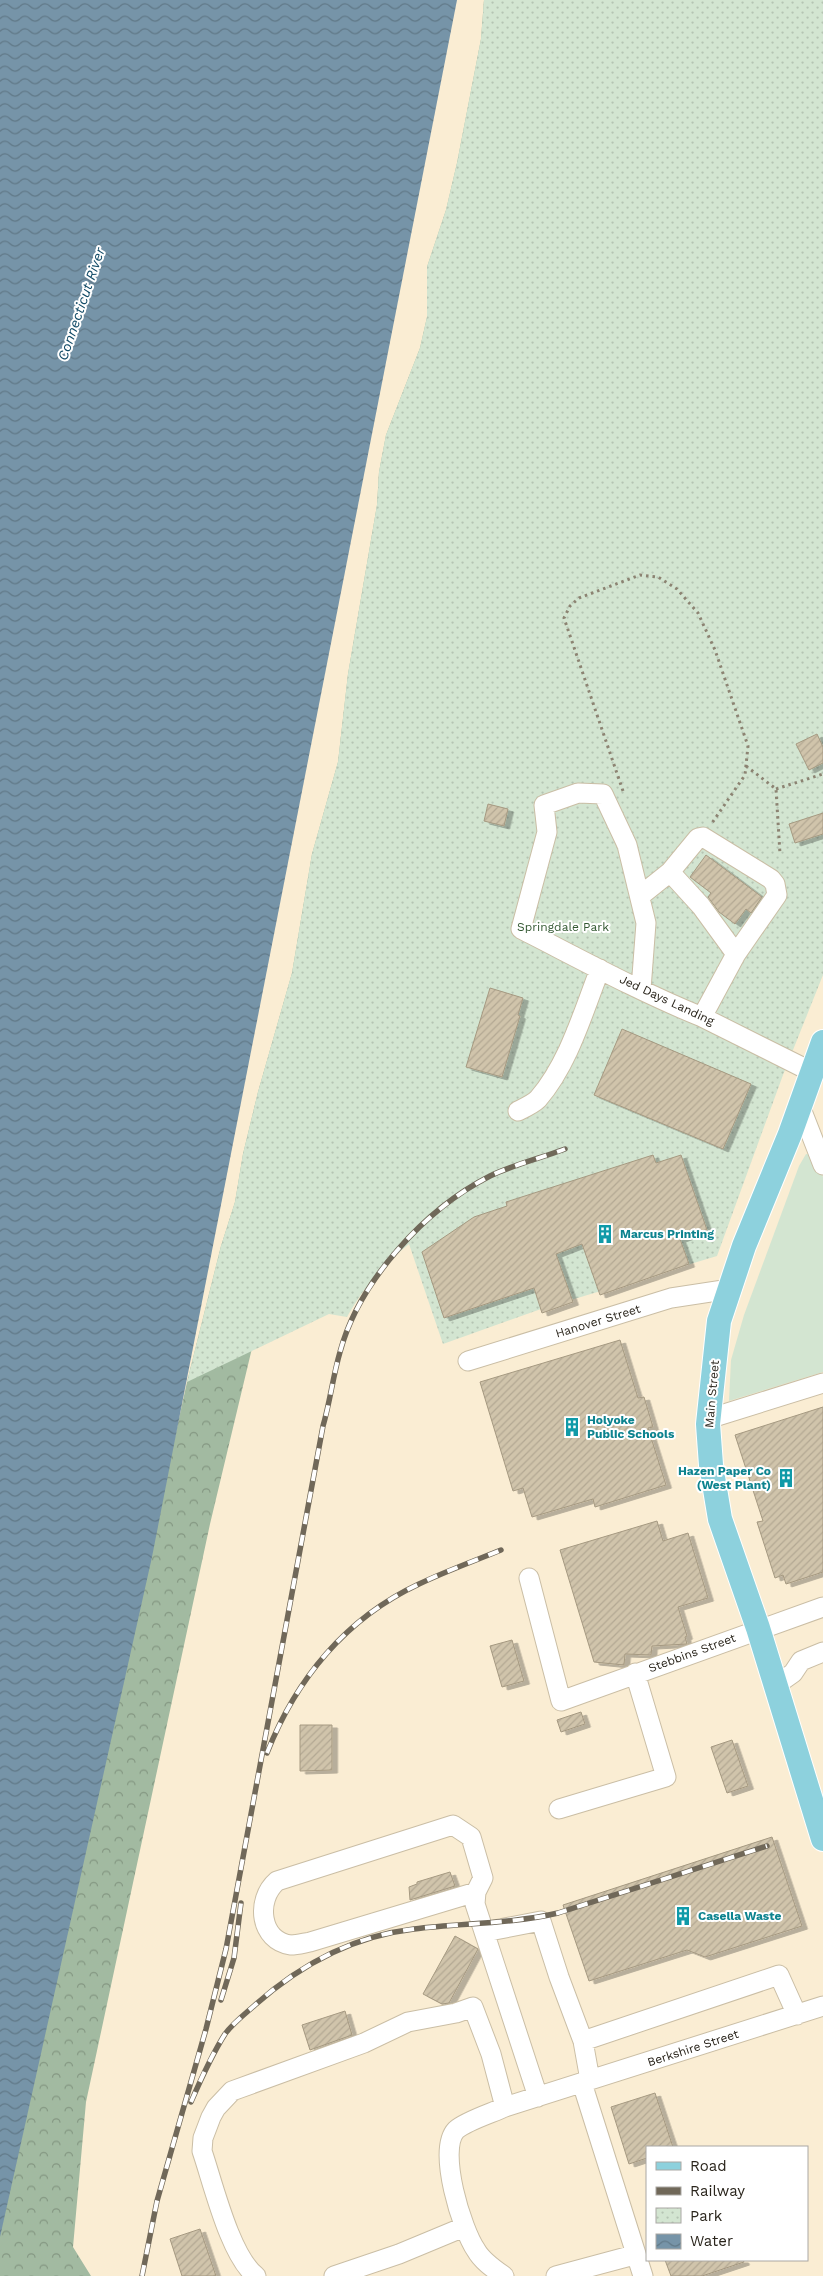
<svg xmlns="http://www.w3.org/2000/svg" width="823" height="2276" viewBox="0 0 823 2276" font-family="'Work Sans',sans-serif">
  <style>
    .grass { fill: #d3e5d1 }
    .forest { fill: url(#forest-crowns) }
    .park { fill: url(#park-dots) }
    .water { fill: url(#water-waves) }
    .building { fill: url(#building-hatch); stroke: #a59981; filter: url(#shadow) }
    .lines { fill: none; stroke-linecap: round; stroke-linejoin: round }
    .minor-casing { stroke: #cabea5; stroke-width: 21 }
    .major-casing { stroke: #fff; stroke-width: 26 }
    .path { stroke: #8c8372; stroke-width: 3; stroke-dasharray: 2.5 4; stroke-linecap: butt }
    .minor { stroke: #fff; stroke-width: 19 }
    .major { stroke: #8dd1dd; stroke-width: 24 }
    .rail-casing { stroke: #706859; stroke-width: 5.5 }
    .rail { stroke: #fff; stroke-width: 4; stroke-dasharray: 11; stroke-linecap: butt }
    .labels { text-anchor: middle; stroke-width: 4; stroke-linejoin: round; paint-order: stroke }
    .park-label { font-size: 12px; fill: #335832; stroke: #fff }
    .street-label { font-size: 12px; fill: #2a251c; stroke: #fff }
    .culture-label { font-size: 12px; font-weight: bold; fill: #0d838f; stroke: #fff; text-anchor: start }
    .water-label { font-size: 14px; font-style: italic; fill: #114b67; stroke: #fff }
  </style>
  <defs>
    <pattern id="forest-crowns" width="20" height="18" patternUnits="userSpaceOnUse" patternTransform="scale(1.25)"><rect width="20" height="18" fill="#a2baa1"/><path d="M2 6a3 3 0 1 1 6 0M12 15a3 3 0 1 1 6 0" fill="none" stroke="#849782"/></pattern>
    <pattern id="park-dots" width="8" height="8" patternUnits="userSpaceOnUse" patternTransform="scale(1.25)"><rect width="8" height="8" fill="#d3e5d1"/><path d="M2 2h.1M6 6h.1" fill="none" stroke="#b5c4b3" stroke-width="1.8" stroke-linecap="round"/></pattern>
    <pattern id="water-waves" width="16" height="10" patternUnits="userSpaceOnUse" patternTransform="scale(1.25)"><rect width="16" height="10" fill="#7694a8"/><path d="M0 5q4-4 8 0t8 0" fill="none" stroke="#617988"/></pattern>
    <pattern id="building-hatch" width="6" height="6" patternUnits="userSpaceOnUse" patternTransform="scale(1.25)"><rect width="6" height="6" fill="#d0c4ab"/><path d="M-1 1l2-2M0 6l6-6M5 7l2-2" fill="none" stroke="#b3a893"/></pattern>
    <filter id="shadow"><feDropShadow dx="5.5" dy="3" stdDeviation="0" flood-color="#0004"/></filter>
  </defs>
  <rect width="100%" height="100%" fill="#faedd3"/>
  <path class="grass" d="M806 1154 816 1156 823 1177V1372L729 1401 731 1360 744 1315 799 1166Z"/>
  <path class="forest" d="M484 0H555L313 1093 210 1524 86 2102 73 2247 91 2276H0V2233L187 1382 221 1246 235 1202 243 1154 258 1092 292 973 312 854 338 762 348 674 377 505 379 472 386 435 420 348 427 317V267L446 210 457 163 481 39Z"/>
  <path class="park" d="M484 0H823V975L783 1075 717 1256 541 1309 443 1344 409 1244C382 1266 364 1287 347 1317L329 1314 187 1382 221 1246 235 1202 243 1154 258 1092 292 973 312 854 338 762 348 674 377 505 379 472 386 435 420 348 427 317V267L446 210 457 163 481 39Z"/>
  <path class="water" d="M0 0H457L152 1557 0 2237Z"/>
  <path class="building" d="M817 734 823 747V763L809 770 796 744Z
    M488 804 508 809 504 826 484 821Z
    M823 813V834L795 843 789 824Z
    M706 855 762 897 751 913 746 909 735 924 719 912 708 897 711 893 690 877Z
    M490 988 523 998 518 1015 520 1016 502 1077 466 1067Z
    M622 1029 751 1084 723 1149 594 1095Z
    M653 1155 656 1163 681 1155 707 1230 680 1239 689 1264 600 1295 582 1244 556 1254 573 1302 542 1313 534 1288 444 1318 422 1252 474 1217 507 1206 506 1202Z
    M620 1340 638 1398 644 1397 653 1427 648 1428 666 1485 595 1507 593 1499 532 1517 523 1488 513 1491 480 1382Z
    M823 1407V1572L786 1584 783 1575 775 1578 757 1522 763 1521 735 1435Z
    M657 1521 663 1541 688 1533 708 1598 678 1607 687 1636 685 1637 687 1644 652 1646 651 1655 625 1654 624 1665 594 1662 560 1550Z
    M512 1640 524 1681 502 1687 490 1646Z
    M581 1712 585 1724 561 1732 557 1720Z
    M300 1725H332V1770L300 1771Z
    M732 1740 748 1786 727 1793 711 1747Z
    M772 1837 802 1926 705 1957 687 1950 589 1981 563 1905Z
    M450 1872 455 1886 410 1900 409 1887 417 1884V1882Z
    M455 1936 478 1949 449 2003 442 2004 423 1994Z
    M345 2011 352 2035 310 2050 302 2025Z
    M655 2093 673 2147H647V2158L629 2164 611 2107Z
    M200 2229 216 2276H182L170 2239Z
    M665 2260H743L744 2262 702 2276H671Z"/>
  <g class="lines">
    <g class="minor-casing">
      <path id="minor" d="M670 872 701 906 736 954
        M640 896 670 872 698 838 703 837 771 879 775 884 777 895 736 954 702 1017
        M641 989 646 923 627 845 603 794 578 793 544 805 547 832 521 929C580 959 640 992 702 1017L812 1072
        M800 1106 823 1165
        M518 1111C524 1108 533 1104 538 1099 569 1063 583 1012 600 969
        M468 1361 671 1298 730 1289
        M708 1419 823 1383
        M529 1578 561 1701 823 1607
        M776 1685 793 1673 801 1661 823 1652
        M559 1809 666 1777 635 1673
        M476 1892 310 1942C304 1943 297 1945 291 1945 260 1941 255 1900 277 1881L453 1825 471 1837 483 1878 476 1892 475 1904 538 2097
        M484 1932 541 1921 559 1977 583 2041 779 1975 797 2015
        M583 2041 590 2080
        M582 2083 643 2276
        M256 2276C230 2256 213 2183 202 2151L203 2138 211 2117 216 2108 232 2091 364 2043 408 2022 456 2013 473 2007 491 2054 505 2107
        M334 2276 399 2254 464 2227
        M504 2276C494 2269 482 2261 476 2250 462 2230 437 2150 456 2130 466 2121 492 2113 505 2107L823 2006
        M556 2276 634 2255"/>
    </g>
    <g class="major-casing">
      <path id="major" d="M823 1042 790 1134 744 1246 719 1321 708 1424 711 1465 720 1519 758 1628 823 1839"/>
    </g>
    <path class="path" d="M746 766 776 789 780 854
      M776 789 823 774
      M623 791 564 618 570 606 579 598 640 575 658 577 677 589 698 613 715 650 748 746 745 775 712 823"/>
    <use href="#minor" class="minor"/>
    <use href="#major" class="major"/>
    <g class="rail-casing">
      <path id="rail" d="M267 1753C296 1679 346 1618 419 1584 446 1571 474 1561 501 1550
        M221 2000 234 1958 241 1903
        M191 2102C201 2079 211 2056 225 2034 233 2023 245 2014 255 2005 300 1965 353 1936 414 1929 462 1923 511 1924 558 1913L767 1846
        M142 2276 157 2201 206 2029 226 1949 323 1426C330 1402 333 1376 340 1352 359 1281 425 1209 490 1176 513 1165 541 1158 565 1149"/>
    </g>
    <use href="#rail" class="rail"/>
  </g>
  <defs>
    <g id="building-bare" transform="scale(1.5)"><path d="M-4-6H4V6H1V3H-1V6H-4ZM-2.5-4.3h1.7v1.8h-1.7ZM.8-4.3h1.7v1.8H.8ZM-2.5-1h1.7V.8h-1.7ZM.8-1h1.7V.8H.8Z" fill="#0f9aa8" stroke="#fff" stroke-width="2.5" paint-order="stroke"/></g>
  </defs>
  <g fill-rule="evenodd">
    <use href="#building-bare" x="605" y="1234"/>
    <use href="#building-bare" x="572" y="1427"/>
    <use href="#building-bare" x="786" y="1478"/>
    <use href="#building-bare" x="683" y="1916"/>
  </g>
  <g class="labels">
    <g class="park-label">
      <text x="563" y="931">Springdale Park</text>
    </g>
    <g class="street-label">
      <text transform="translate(667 1000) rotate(25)" y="4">Jed Days Landing</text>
      <text transform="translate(598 1321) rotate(-17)" y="4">Hanover Street</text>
      <text transform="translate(712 1394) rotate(-85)" y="4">Main Street</text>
      <text transform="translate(692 1653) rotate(-20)" y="4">Stebbins Street</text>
      <text transform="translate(693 2048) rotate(-18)" y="4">Berkshire Street</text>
    </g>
    <g class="culture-label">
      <text x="620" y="1238">Marcus Printing</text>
      <text x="587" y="1424">Holyoke<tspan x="587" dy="14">Public Schools</tspan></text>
      <text x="771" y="1475" text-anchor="end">Hazen Paper Co<tspan x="771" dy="14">(West Plant)</tspan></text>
      <text x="698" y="1920">Casella Waste</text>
    </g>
    <g class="water-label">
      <text transform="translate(81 304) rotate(-71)" y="5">Connecticut River</text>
    </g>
  </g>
  <rect x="646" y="2146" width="162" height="115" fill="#ffffff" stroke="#aaa8a4"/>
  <rect x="656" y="2162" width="25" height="8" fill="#8dd1dd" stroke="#aaa8a4"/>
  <text x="690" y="2171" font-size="15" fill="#2a251c">Road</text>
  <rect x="656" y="2187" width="25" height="8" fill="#706859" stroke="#aaa8a4"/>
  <text x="690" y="2196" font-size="15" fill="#2a251c">Railway</text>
  <rect x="656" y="2208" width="25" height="15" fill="url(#park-dots)" stroke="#aaa8a4"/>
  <text x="690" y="2221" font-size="15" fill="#2a251c">Park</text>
  <rect x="656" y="2234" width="25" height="15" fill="url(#water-waves)" stroke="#aaa8a4"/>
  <text x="690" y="2246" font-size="15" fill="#2a251c">Water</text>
</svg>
